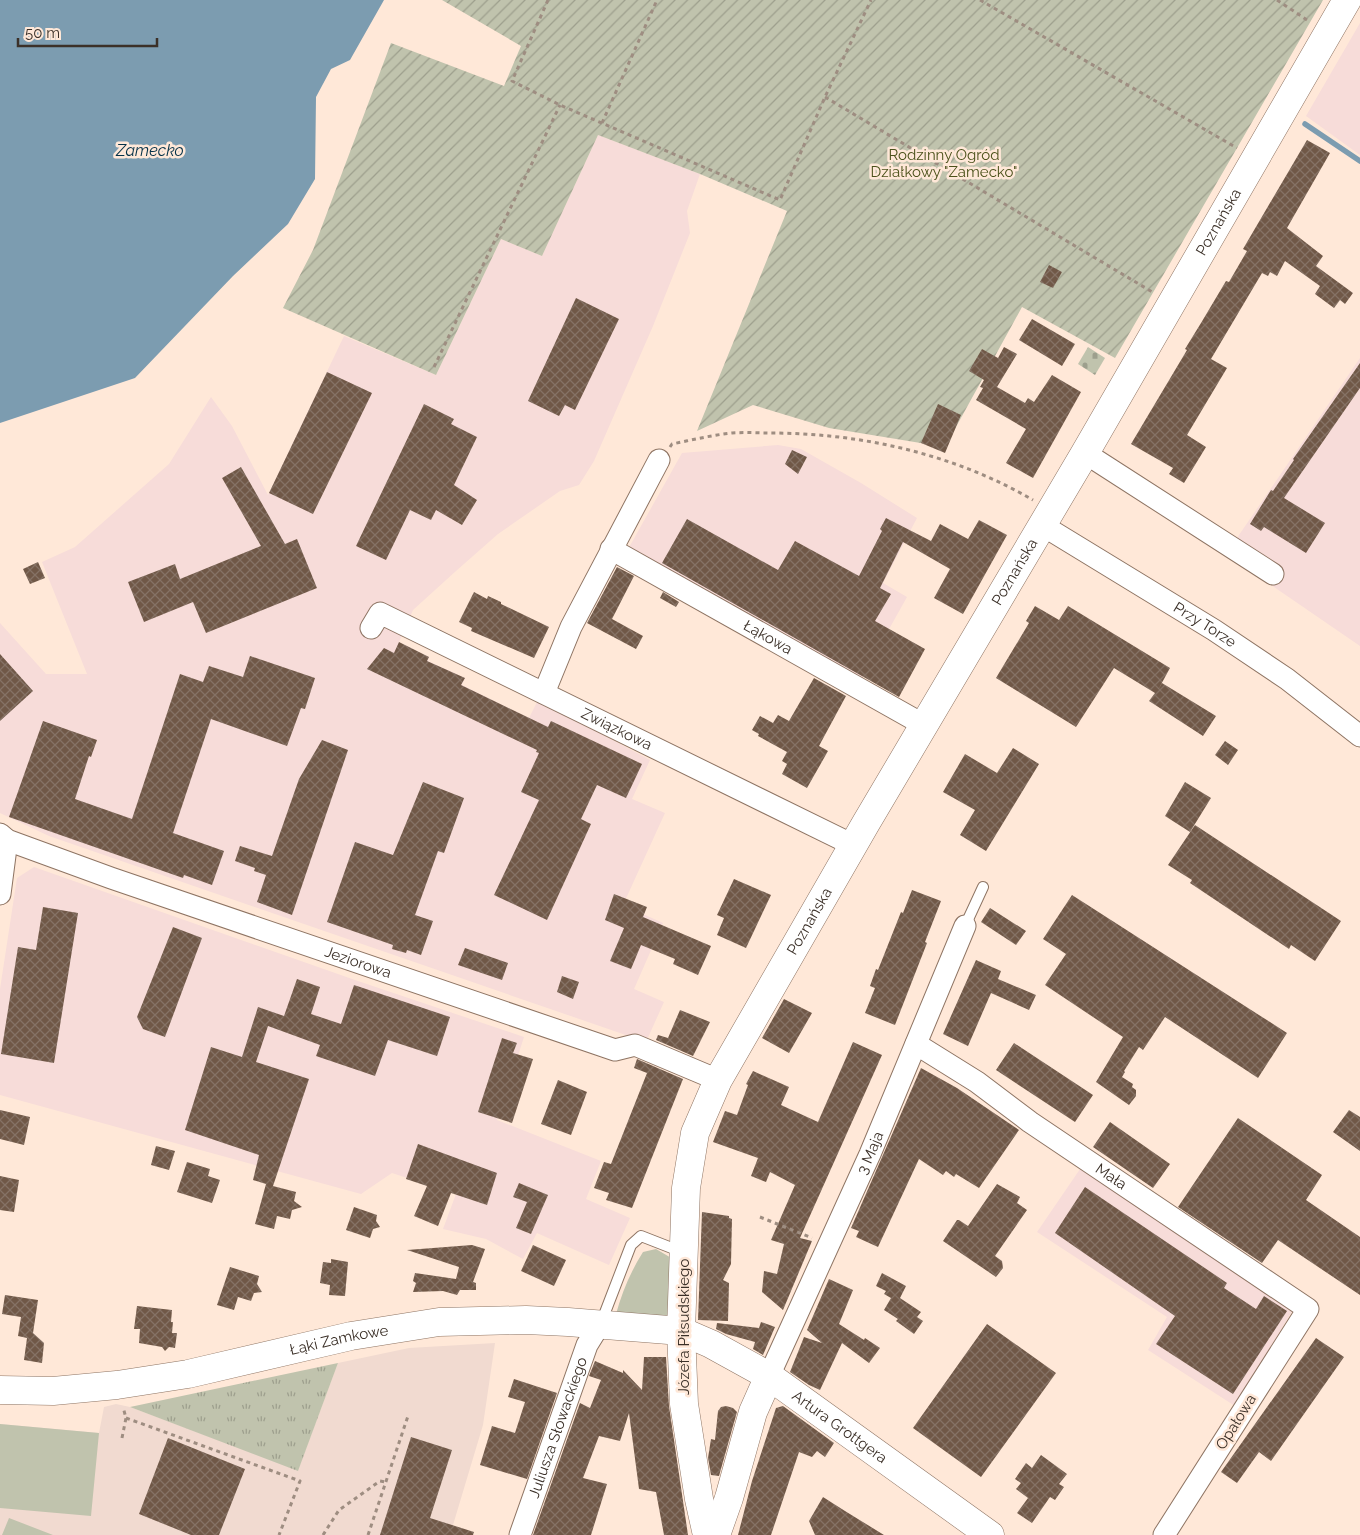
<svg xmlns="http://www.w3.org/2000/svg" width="1360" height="1535" viewBox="0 0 1360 1535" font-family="Raleway,sans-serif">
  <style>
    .commercial { fill: #f7dcd9 }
    .education { fill: #f1dad0 }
    .grass { fill: #c0c3ad }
    .cemetery { fill: url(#cemetery-stones) }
    .park { fill: url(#park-tufts) }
    .garden { fill: url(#garden-furrows) }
    .water { fill: #7c9cb0 }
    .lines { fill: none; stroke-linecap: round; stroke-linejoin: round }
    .stream { stroke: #7c9cb0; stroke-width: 5.5 }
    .building { fill: url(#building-cross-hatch) }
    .lane-casing { stroke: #8e7463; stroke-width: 12 }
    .street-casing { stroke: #8e7463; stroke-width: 23 }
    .secondary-casing { stroke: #8e7463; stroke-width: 29 }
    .path { stroke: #9e8d81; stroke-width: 3; stroke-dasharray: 4 4; stroke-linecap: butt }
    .lane { stroke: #fff; stroke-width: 10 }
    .street { stroke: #fff; stroke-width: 21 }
    .secondary { stroke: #fff; stroke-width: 28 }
    .labels { text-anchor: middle; stroke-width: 5; stroke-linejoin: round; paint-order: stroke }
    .park-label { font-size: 15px; fill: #4b511a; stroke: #ffe8d8 }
    .street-label { font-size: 15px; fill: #3b3028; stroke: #ffe8d8 }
    .water-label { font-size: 16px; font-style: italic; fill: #043148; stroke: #ffe8d8 }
  </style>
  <defs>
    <pattern id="cemetery-stones" width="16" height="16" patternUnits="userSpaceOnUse" patternTransform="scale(1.25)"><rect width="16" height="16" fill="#c0c3ad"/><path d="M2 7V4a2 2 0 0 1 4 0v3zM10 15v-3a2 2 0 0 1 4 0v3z" fill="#9d9f8d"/></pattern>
    <pattern id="park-tufts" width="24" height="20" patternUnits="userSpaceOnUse" patternTransform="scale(1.25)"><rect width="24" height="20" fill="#c0c3ad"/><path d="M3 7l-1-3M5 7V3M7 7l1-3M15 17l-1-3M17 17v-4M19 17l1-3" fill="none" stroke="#9d9f8d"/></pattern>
    <pattern id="garden-furrows" width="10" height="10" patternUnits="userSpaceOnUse" patternTransform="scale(1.25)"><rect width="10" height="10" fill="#c0c3ad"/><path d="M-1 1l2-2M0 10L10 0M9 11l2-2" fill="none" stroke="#9d9f8d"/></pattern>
    <pattern id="building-cross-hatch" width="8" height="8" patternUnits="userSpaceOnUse" patternTransform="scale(1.25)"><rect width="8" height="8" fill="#705847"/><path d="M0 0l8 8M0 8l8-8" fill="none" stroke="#857265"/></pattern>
  </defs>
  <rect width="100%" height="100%" fill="#ffe8d8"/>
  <path class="commercial" d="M1360 23V155L1306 116Z
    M598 135 700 174 687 211 690 233 653 326 594 461 579 485 560 491 498 534 456 571 413 610 399 642 429 657 428 661 465 678 462 685 529 718 538 700 650 760 632 799 665 813 623 905 663 923 634 989 664 1002 646 1042 49 836 0 813V623L46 674H87L42 562 75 547 169 464 211 397 232 426 268 495 344 336 436 375 501 239 542 256Z
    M1360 358V646L1229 556 1239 535Z
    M778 445 801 449 861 483 917 518 883 583 907 597 860 681 627 551 682 453Z
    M34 867 355 980 524 1037 497 1120 601 1161 586 1199 630 1218 609 1265 537 1233 523 1259 486 1239 443 1229 456 1194 392 1173 361 1194 0 1095V989L17 878Z
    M1091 1153 1294 1308 1235 1406 1148 1350 1167 1317 1037 1232Z"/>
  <path class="education" d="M495 1343 483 1425 450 1535H0V1424L99 1433 104 1407 116 1404 130 1407 298 1470 338 1363 409 1348Z"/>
  <path class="grass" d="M656 1249 673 1259V1306L665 1318 616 1314C622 1292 631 1271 643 1252Z
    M0 1424 99 1433 91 1516 0 1508Z
    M9 1518 53 1535H2Z"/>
  <path class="cemetery" d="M1088 347 1105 358 1095 375 1078 364Z"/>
  <path class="park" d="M338 1363 298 1471 130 1407Z"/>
  <path class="garden" d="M442 0H1323L1115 358 1022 307 945 447 829 428 753 405 697 431 787 211 700 174 598 135 542 256 501 239 436 375 283 308 313 250 391 43 504 86 521 46Z"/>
  <path class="water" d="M0 0H384L350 60 331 69 316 97 315 179 288 224 233 276 135 378 0 423Z"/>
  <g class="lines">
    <path class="stream" d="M1305 124 1360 161"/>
  </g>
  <path class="building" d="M1307 140 1330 153 1287 228 1323 256 1316 266 1353 293 1345 304 1340 300 1334 308 1315 294 1320 286 1285 261 1277 276 1270 272 1268 276 1262 273 1211 359 1227 368 1187 435 1206 447 1184 483 1169 474 1173 468 1131 444 1187 350 1185 349 1201 323 1226 281 1229 282 1247 251 1243 249Z
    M1049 265 1062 272 1053 288 1040 282Z
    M576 298 619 319 575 410 565 405 559 416 528 401Z
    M1032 319 1075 344 1062 366 1019 340Z
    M1004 347 1017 354 997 387 1025 403 1028 398 1034 402 1052 375 1081 392 1033 478 1006 463 1026 429 976 400 983 388 980 387 984 380 969 371 982 349 998 358Z
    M1360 363V388L1284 498 1325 523 1306 553 1264 527 1261 531 1250 524 1271 490 1273 491 1294 460 1293 459Z
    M327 372 372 393 313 514 269 493Z
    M424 404 454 419 451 424 477 437 454 485 477 500 462 525 436 510 431 520 410 510 386 560 356 546Z
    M938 404 961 415 945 453 921 443Z
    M792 450 807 457 798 474 785 464Z
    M241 467 285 544 297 539 317 588 206 633 193 602 144 622 128 582 175 564 180 579 261 546 222 478Z
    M886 518 931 541 940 524 968 539 979 520 1007 535 963 614 934 598 950 569 903 542 880 588 891 594 875 621 925 649 899 697 662 563 687 519 778 570 795 541 859 576 882 531 880 529Z
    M38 562 45 578 30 584 23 569Z
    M617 567 634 576 612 619 643 636 636 649 587 623Z
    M474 592 487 599 488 596 501 602V604L549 627 534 658 471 631 472 628 459 622Z
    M663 592 679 602 676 607 660 598Z
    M1035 606 1059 620 1068 606 1170 668 1158 690 1162 683 1216 716 1203 736 1149 701 1155 693 1114 668 1076 727 996 678 1029 623 1026 621Z
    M399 642 429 657 427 661 465 678 461 685 548 727 551 721 642 764 626 798 597 785 581 819 591 824 547 920 494 895 539 800 521 792 539 753 536 752 537 750 367 669 384 648 394 653Z
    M0 654 33 691 0 721Z
    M250 656 315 678 305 709 301 708 287 746 211 719 173 833 224 851 212 885 184 875 183 878 9 817 43 721 97 740 91 757 89 756 75 799 132 819 180 674 203 682 209 666 243 677Z
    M814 678 846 696 819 746 828 751 807 788 782 774 787 764 782 761 787 752 758 736 759 734 752 730 760 716 773 723 778 715 789 721Z
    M322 740 348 750 292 915 257 902 266 875 254 871 255 868 235 861 240 846 272 856 299 779Z
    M1225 741 1238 750 1228 765 1215 755Z
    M1013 748 1039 764 986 851 960 835 975 810 943 792 965 754 997 773Z
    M423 782 464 798 444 853 438 851 415 915 433 921 421 955 407 950 406 953 392 949 393 945 327 922 355 842 393 855Z
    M1185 782 1211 798 1190 832 1165 816Z
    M1195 825 1341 921 1315 961 1291 945 1289 949 1190 883 1192 880 1168 865Z
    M734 879 771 895 746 948 717 935 724 918 717 915Z
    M912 890 941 901 925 942 927 943 895 1025 865 1013 875 988 870 986 876 969 878 970 901 912 903 913Z
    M614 894 647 907 643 917 711 946 698 975 673 964 675 959 641 945 631 969 610 961 624 928 605 920Z
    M1072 895 1287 1033 1258 1078 1165 1017 1143 1050 1139 1047 1124 1071 1125 1072 1122 1077 1133 1084 1132 1087 1136 1090V1096L1129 1105 1096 1082 1123 1037 1045 985 1066 954 1043 939Z
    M43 907 78 913 54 1063 1 1054 18 947 36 950Z
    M990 908 1026 931 1016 945 981 922Z
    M173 927 202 938 165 1037 143 1029 137 1017Z
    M465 948 508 963 502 980 458 965Z
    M976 960 1001 971 998 979 1036 995 1029 1010 991 993 968 1046 943 1034Z
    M562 976 579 982 573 999 557 992Z
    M297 979 320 987 311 1014 341 1024 354 985 450 1017 437 1056 388 1040 375 1076 316 1056 320 1045 268 1026 256 1062 309 1079 273 1186 296 1192 294 1201 302 1207 292 1210 290 1219 277 1216 274 1229 255 1224 266 1184 253 1180 259 1155 185 1130 211 1047 242 1057 258 1007 284 1016Z
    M784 999 812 1013 789 1053 762 1038Z
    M680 1010 710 1022 693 1056 656 1040 658 1035 668 1038Z
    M502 1038 517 1043 513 1053 533 1059 512 1123 478 1112Z
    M853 1042 882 1055 800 1238 812 1241 783 1310 762 1292 764 1271 777 1274 784 1244 771 1240 795 1185 770 1172 766 1182 751 1176 758 1158 713 1142 725 1111 737 1115 748 1085 746 1084 753 1071 789 1087 781 1105 818 1122Z
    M1014 1043 1093 1095 1075 1122 996 1070Z
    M637 1059 683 1079 632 1208 606 1200 609 1193 594 1188 604 1162 611 1164 647 1073 634 1068Z
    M921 1068 957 1088 1019 1130 979 1188 956 1174 954 1177 946 1171 943 1175 919 1159 878 1247 856 1237 859 1231 851 1228Z
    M558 1080 587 1092 571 1135 541 1124Z
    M0 1110 30 1117 24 1145 0 1139Z
    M1349 1110 1360 1117V1151L1333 1132Z
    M1238 1118 1322 1175 1306 1200 1360 1237V1295L1278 1240 1262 1263 1178 1207Z
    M1110 1122 1170 1164 1153 1188 1093 1147Z
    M418 1144 497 1173 487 1205 451 1193 438 1226 414 1216 427 1186 406 1179Z
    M156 1146 175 1151 169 1170 151 1165Z
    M187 1162 210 1169 208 1176 220 1180 212 1203 177 1192Z
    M0 1176 19 1180 14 1212 0 1210Z
    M519 1183 548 1195 531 1234 516 1228 527 1202 513 1197Z
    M997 1184 1020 1197 1017 1203 1027 1210 995 1256 1002 1261 1003 1268 996 1277 943 1241 957 1220H959L968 1226Z
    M1085 1187 1227 1283 1224 1288 1256 1309 1264 1296 1287 1311 1233 1394 1156 1344 1175 1316 1055 1233Z
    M354 1207 377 1215 376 1221 380 1227 373 1229 370 1238 346 1230Z
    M702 1212 729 1216V1218L732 1219 731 1264 723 1280 729 1283 728 1321 698 1320Z
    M472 1245 485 1249 473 1282 476 1283V1290H460L457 1295 443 1291 413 1292 416 1283 413 1281 415 1273 456 1279 459 1267 407 1250Z
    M533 1245 566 1260 554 1286 521 1271Z
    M331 1259 348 1262 345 1296 329 1295 330 1285 320 1283 323 1262 331 1263Z
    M230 1267 259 1276 257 1284 262 1292 254 1293 251 1301 238 1297 234 1310 217 1305Z
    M882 1273 906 1286 900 1298 921 1312 917 1317 923 1321 914 1334 896 1321 898 1319 884 1310 891 1298 884 1294 886 1291 876 1286Z
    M829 1279 853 1290 839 1324 864 1340 865 1338 880 1348 869 1363 842 1343 820 1390 809 1385 790 1372 804 1337 822 1343 807 1330Z
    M5 1295 38 1300 33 1333 44 1343 42 1363 24 1360 27 1338 18 1336 21 1317 2 1314Z
    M137 1306 172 1310 171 1322H173L172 1333H177L175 1348 169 1347 165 1351 162 1347 139 1343 140 1329H134Z
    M761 1322 775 1327 763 1355 753 1349 755 1342 726 1334 716 1329 717 1323 759 1328Z
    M987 1324 1056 1373 981 1477 913 1428Z
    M1316 1338 1344 1357 1271 1461 1259 1452 1237 1483 1221 1472Z
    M644 1357H666L669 1406 688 1535H664L656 1492 639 1489 629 1413 620 1441 599 1436 583 1478 607 1484 591 1535H533L580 1403 590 1408 601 1380 589 1376 595 1361 623 1373V1370L642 1390Z
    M514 1379 557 1393 527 1479 480 1465 492 1426 515 1433 525 1402 508 1397Z
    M726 1406 733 1408 737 1412 719 1476 711 1475 708 1458 711 1439 715 1440 718 1411 721 1407Z
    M783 1406 834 1443 825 1457 817 1451 812 1457 799 1452 771 1535H738L752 1481 776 1408Z
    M411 1437 452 1450 430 1518 474 1532 473 1535H380Z
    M168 1438 245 1469 219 1535H191L139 1514Z
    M1041 1455 1067 1474 1059 1484 1064 1487 1055 1500 1050 1497 1032 1523 1017 1513 1028 1498 1016 1489 1021 1483 1015 1479 1026 1463 1032 1468Z
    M823 1497 845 1511 884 1535H815L809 1521Z"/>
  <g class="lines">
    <g class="lane-casing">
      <path id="lane" d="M965 926 983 887
        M601 1323 631 1245 641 1236 682 1252"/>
    </g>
    <g class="street-casing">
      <g id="street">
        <path d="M1085 453 1273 574"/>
        <path id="s1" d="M1042 525 1214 630 1287 679 1360 736"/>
        <path id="s2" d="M611 549 924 725"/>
        <path id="s3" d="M371 628 380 613 853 845"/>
        <path d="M544 693 571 627 659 460"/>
        <path id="s4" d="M0 834 7 840 111 878 615 1050 635 1045 718 1080"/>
        <path d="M0 894 7 840"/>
        <path id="s5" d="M916 1044 977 1082 1030 1122 1308 1309 1164 1535"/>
        <path id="s6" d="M769 1376 870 1154 965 926"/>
        <path id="s7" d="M520 1535 587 1345 600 1324"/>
      </g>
    </g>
    <g class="secondary-casing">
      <g id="secondary">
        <path id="s8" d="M0 1390 53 1391 117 1385 188 1374 351 1336 439 1322 526 1320 568 1322 681 1331 711 1344 769 1376 990 1535"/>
        <path id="s9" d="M707 1535 699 1499 684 1404 681 1331 686 1188 695 1133 718 1080 866 823 1085 453 1347 0"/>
        <path d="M716 1535 729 1498 753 1412 769 1376"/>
      </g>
    </g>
    <path class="path" d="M548 0 512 81 560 105 780 200 825 97 871 0
      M980 0 1237 148
      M1277 0 1310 22
      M825 97 1154 293
      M602 123 657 0
      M434 367 560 105
      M670 447 672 444C692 440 712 435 732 433 745 432 758 433 770 433 861 433 954 454 1033 500
      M760 1217 812 1238
      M126 1418 300 1481 279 1535
      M122 1438 126 1418 123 1407
      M323 1535 339 1510 380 1481 386 1482
      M368 1535 408 1416"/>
    <use href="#lane" class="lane"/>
    <use href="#street" class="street"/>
    <use href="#secondary" class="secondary"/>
  </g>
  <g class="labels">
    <g class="park-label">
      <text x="944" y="160">Rodzinny Ogród<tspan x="944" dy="17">Działkowy "Zamecko"</tspan></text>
    </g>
    <g class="street-label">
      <text dy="5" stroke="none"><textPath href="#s9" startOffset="1456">Poznańska</textPath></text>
      <text dy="5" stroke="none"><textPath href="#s9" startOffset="1051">Poznańska</textPath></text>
      <text dy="5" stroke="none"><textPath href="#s1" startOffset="191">Przy Torze</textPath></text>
      <text dy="5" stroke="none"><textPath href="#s2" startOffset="180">Łąkowa</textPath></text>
      <text dy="5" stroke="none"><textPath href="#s3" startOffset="281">Związkowa</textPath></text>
      <text dy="5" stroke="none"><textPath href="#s9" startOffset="646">Poznańska</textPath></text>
      <text dy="5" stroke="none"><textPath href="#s4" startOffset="381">Jeziorowa</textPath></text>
      <text dy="5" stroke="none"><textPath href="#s6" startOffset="245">3 Maja</textPath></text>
      <text dy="5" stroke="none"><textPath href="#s5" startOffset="236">Mała</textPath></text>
      <text transform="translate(684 1327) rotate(-90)" y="5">Józefa Piłsudskiego</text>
      <text dy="5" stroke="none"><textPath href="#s8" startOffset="344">Łąki Zamkowe</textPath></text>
      <text transform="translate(1236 1422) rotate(-58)" y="5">Opałowa</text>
      <text dy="5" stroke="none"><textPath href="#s8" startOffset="874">Artura Grottgera</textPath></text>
      <text dy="5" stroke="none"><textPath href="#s7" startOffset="114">Juliusza Słowackiego</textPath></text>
    </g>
    <g class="water-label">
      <text x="150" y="156">Zamecko</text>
    </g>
  </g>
  <path d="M18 38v8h139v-8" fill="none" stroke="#3b3028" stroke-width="2.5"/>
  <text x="25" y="38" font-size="15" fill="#3b3028" stroke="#ffe8d8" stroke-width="4" paint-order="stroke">50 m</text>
</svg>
